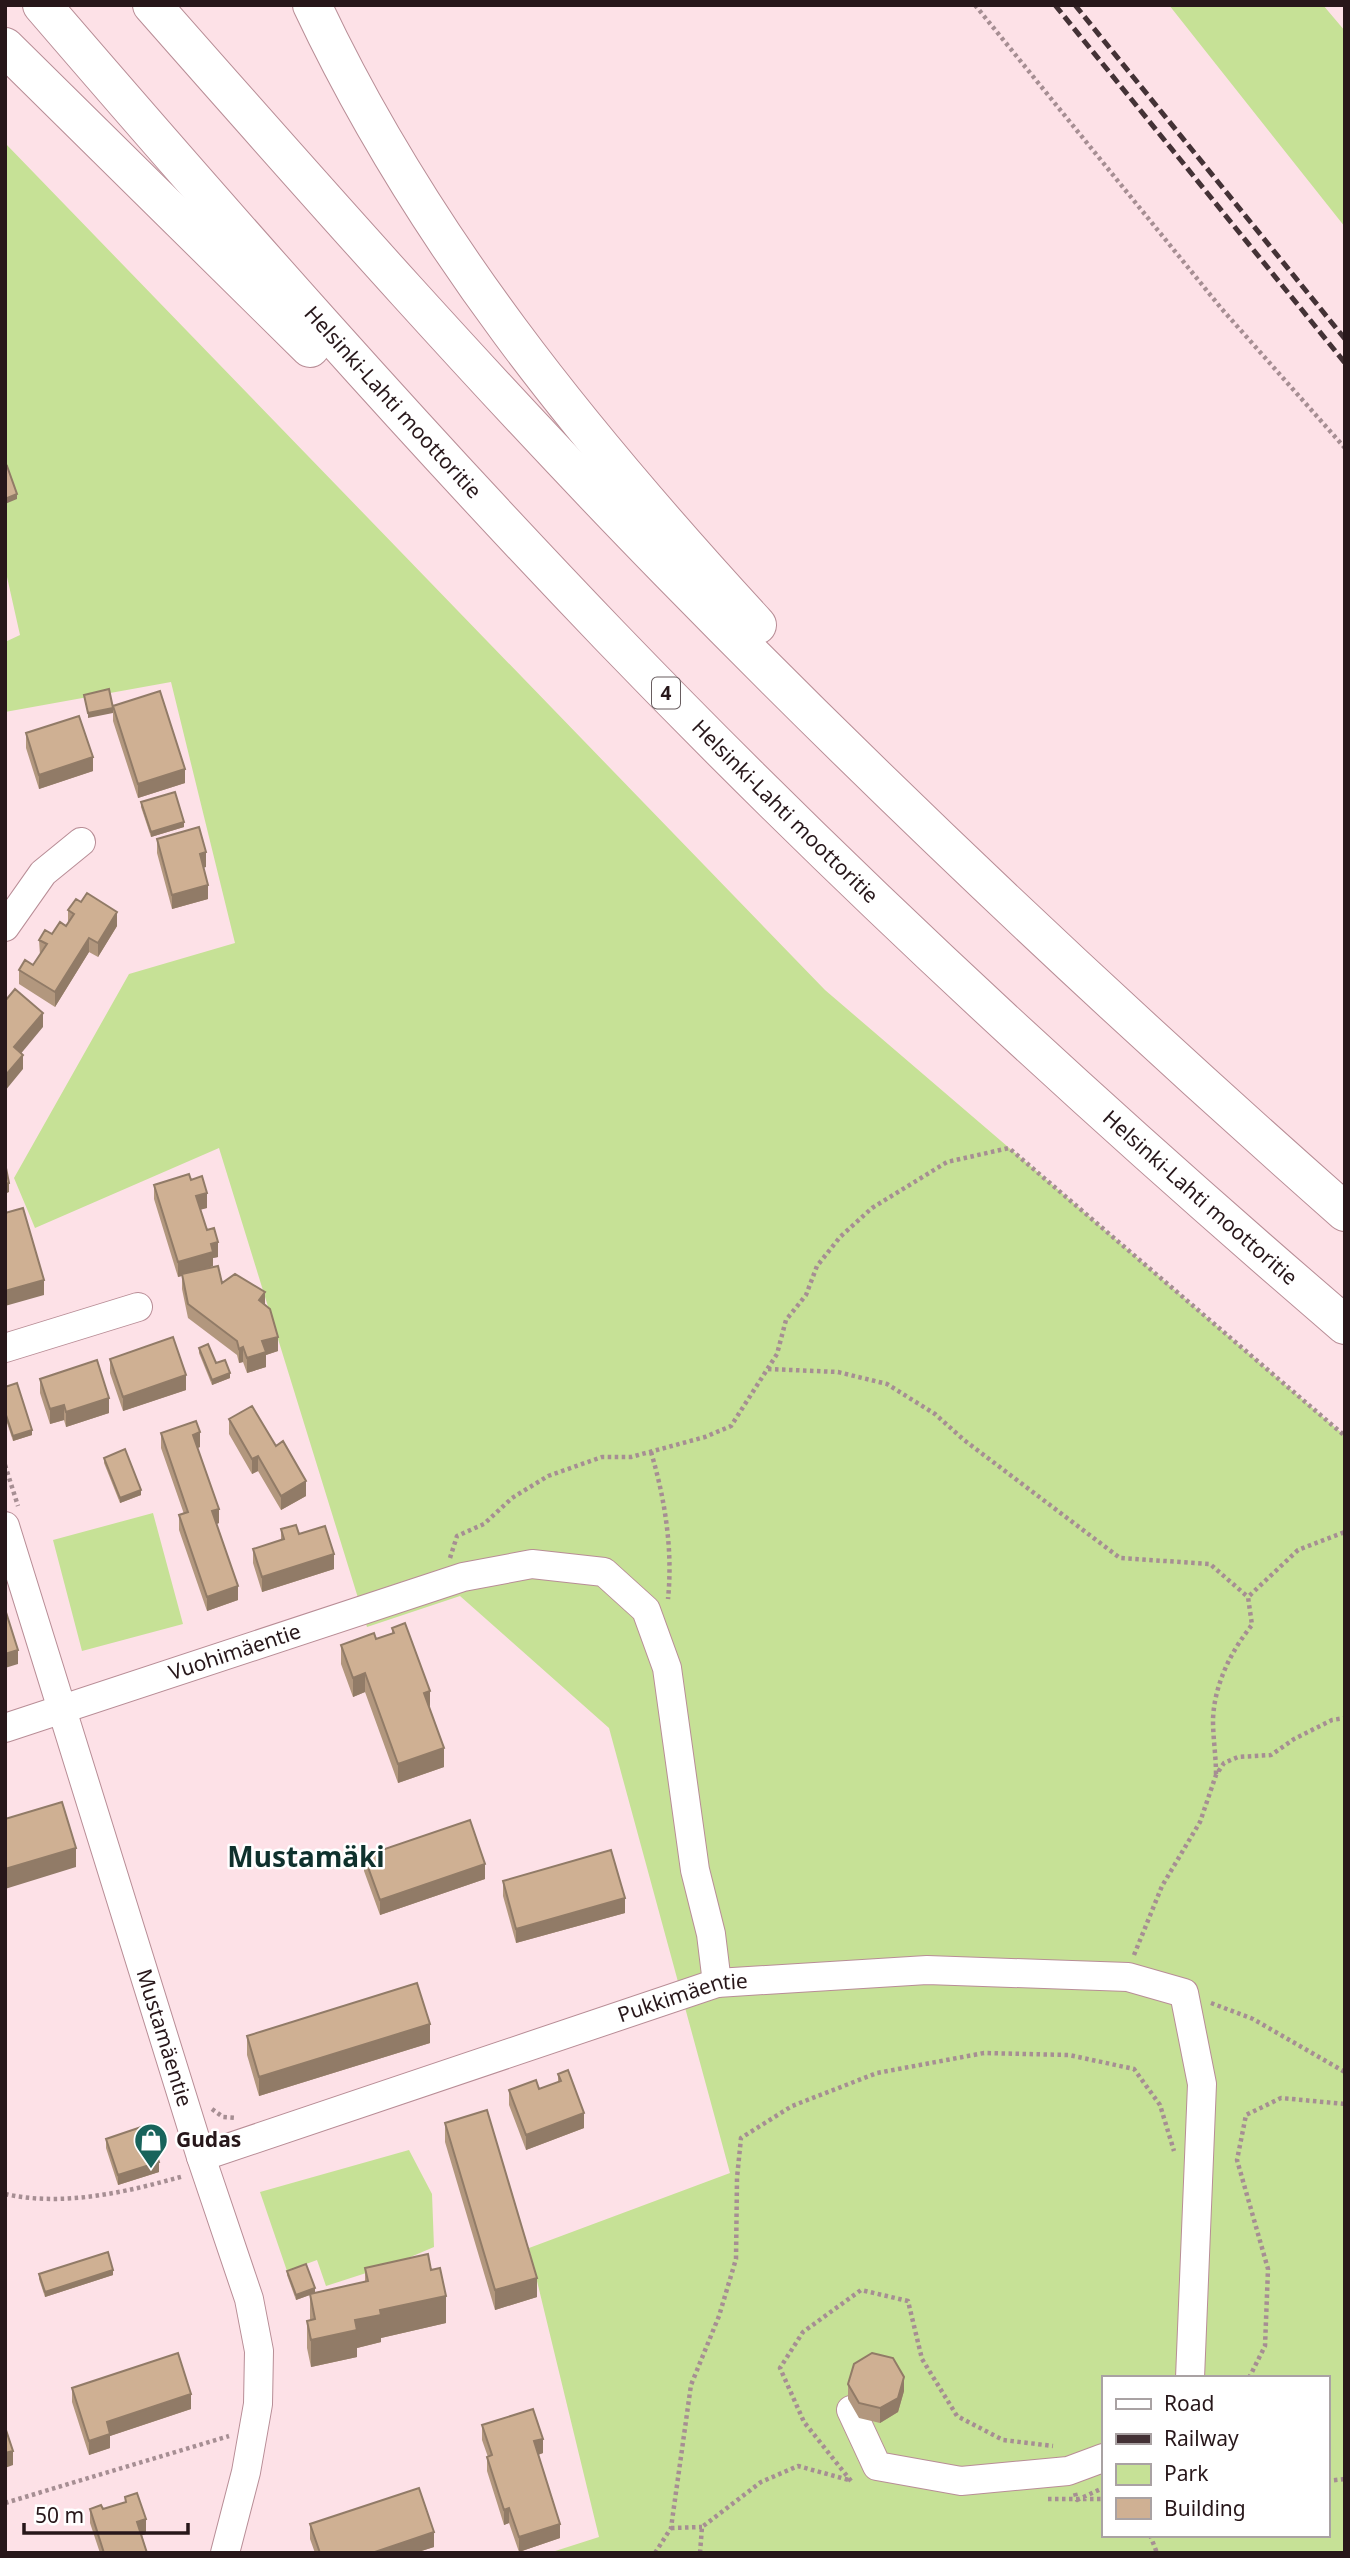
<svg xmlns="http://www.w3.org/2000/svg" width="1350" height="2558" viewBox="0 0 1350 2558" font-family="'Noto Sans',sans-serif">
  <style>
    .green { fill: #c6e196; fill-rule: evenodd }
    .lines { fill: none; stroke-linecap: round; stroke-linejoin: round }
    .minor-casing { stroke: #b88d96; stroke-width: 30 }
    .highway-casing { stroke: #b88d96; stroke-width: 40 }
    .path { stroke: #a68e93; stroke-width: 4.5; stroke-dasharray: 3.5 3.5; stroke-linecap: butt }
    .minor { stroke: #fff; stroke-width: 28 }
    .highway { stroke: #fff; stroke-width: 38 }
    .rail { stroke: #443236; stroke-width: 5; stroke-dasharray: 10 5; stroke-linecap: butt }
    .wall { fill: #b2977e }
    .shaded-wall { fill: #917b67 }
    .building { fill: #cfb093; stroke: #917b67; stroke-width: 2 }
    .labels { text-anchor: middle; stroke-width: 5; stroke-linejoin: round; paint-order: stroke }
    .shield { fill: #fff; stroke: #685d5f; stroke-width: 2 }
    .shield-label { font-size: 19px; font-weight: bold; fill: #27171a }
    .street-label { font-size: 21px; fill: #27171a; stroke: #fff }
    .poi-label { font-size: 21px; font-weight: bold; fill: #27171a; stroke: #fff; text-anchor: start }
    .district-label { font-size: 28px; font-weight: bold; fill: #0f312d; stroke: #fff }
  </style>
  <rect width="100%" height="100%" fill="#fde1e7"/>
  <path class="green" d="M1169 5H1323L1345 31V227Z
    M5 143 825 990 1345 1436V2553H549L599 2537 529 2248 730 2173 609 1728 460 1596 367 1627 219 1148 35 1228 14 1178 129 974 235 943 171 682 5 712V642L20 635 5 568ZM1103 2378H1327V2535H1103Z
    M153 1513 183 1624 82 1651 53 1540Z
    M409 2150 432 2194 434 2247 394 2264 326 2286 317 2260 287 2271 260 2192Z"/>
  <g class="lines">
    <g class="minor-casing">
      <g id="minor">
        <path d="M5 927 43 873 81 842"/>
        <path d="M5 1348 138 1307"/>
        <path id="s1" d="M5 1526 201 2157 249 2299 259 2351 258 2404 246 2472 225 2553"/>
        <path id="s2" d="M5 1728 463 1577 532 1564 604 1572 646 1610 667 1668 695 1870 711 1934 717 1983"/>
        <path id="s3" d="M201 2157 717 1983 927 1970 1128 1977 1184 1993 1202 2084 1190 2378"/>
        <path d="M851 2410 877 2466 961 2481 1068 2471 1103 2458"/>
      </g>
    </g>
    <g class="highway-casing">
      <g id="highway">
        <path id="s4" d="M42 5C227 220 414 432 610 636 843 878 1090 1106 1345 1325"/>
        <path d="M152 5C321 197 491 389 670 572 887 794 1112 1006 1345 1212"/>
        <path d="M312 5C422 239 583 436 757 625"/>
        <path d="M5 47 310 348"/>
      </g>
    </g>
    <path class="path" d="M975 5 1221 308 1345 448
      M768 1369 838 1372 887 1384 935 1414 964 1440 1120 1558 1210 1564 1248 1597
      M651 1452C665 1499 673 1550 668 1599
      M5 1465 18 1506
      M450 1558 457 1536 484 1524 512 1498 548 1476 602 1457H631L705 1437 731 1426 777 1354 786 1320 806 1295 817 1266 840 1237 872 1208 947 1162 1009 1148 1345 1436
      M1216 1774C1216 1756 1213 1738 1213 1720 1214 1685 1231 1651 1252 1625L1248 1597 1298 1550 1345 1532
      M1134 1955 1162 1886 1200 1822 1216 1775 1224 1763 1238 1757 1271 1755 1294 1739 1332 1720 1345 1718
      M1211 2003 1253 2019 1345 2072
      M212 2109 223 2117 236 2118
      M5 2194C64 2207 127 2192 184 2176
      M1249 2378 1265 2346 1268 2269 1237 2160 1246 2115 1281 2098 1345 2104
      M851 2481 804 2422 780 2368 803 2332 861 2290 908 2301 922 2359 957 2416 1003 2440 1053 2446
      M1327 2481 1345 2479
      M1075 2493 1077 2500 1103 2488
      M1048 2499H1103
      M5 2503 229 2436
      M671 2528 702 2527
      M1150 2535 1157 2553
      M655 2553 671 2528 691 2385 719 2316 736 2259 737 2178 741 2138 792 2106 877 2073 984 2053 1069 2055 1134 2069 1160 2105 1174 2151
      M700 2553 702 2527 761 2482 798 2466 849 2480"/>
    <use href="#minor" class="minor"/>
    <use href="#highway" class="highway"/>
    <path class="rail" d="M1055 5 1345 363
      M1075 5 1345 339"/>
  </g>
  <path class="wall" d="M113 706 185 783 138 798 113 721Z
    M26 733 93 771 39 789 26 748Z
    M141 802 184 827 151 837 141 807Z
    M157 839 206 867H203L208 899 172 909 157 853Z
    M68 910 117 926 98 957 89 952 55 1007 19 984V970L33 965 40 955 39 940 52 934 66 926 68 923Z
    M191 1180 207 1208 200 1209 207 1230 218 1257 213 1258V1266L199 1271 265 1305 278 1351 266 1355V1367L247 1373 243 1362 239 1363 237 1355 188 1318 182 1289V1276L178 1277 154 1199V1185Z
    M199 1348 216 1363 230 1378 212 1385 199 1353Z
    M110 1359 186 1390 123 1411 110 1373Z
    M40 1379 109 1413 66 1427 64 1420 50 1424 40 1393Z
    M5 1387 32 1435 13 1441 5 1417Z
    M229 1419 276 1446 306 1496 281 1510 258 1471 252 1474 229 1434Z
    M161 1433 200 1447 197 1448 219 1523 216 1524 238 1600 207 1611 179 1530V1515L184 1514 161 1448Z
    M104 1458 141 1495 120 1503 104 1463Z
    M281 1529 299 1534 334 1569 262 1592 253 1563V1549L281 1540Z
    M392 1628 430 1710 444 1767 398 1783 365 1692 353 1697 341 1664V1645L376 1639 392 1634Z
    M364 1856 485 1879 380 1915 364 1871Z
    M503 1881 625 1913 516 1943 503 1896Z
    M247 2036 430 2043 259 2096 247 2055Z
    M558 2074 584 2128 526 2150 509 2105V2090L539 2089 558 2082Z
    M445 2123 537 2297 495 2310 445 2142Z
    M106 2139 159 2172 118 2185 106 2148Z
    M365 2268 431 2270 446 2323 381 2338V2342L357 2348V2357L311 2367 307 2348V2321L310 2320V2295L296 2300 287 2275V2271L315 2293 365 2282Z
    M39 2274 113 2275 45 2297 39 2279Z
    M848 2384 904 2391 898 2412 880 2423 859 2418 848 2399Z
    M72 2388 191 2409 110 2436V2448L89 2455 72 2402Z
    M482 2425 543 2453 538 2455 560 2538 519 2552 509 2523 504 2525 487 2471V2457H488L482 2440Z
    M125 2497 146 2534 142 2535 147 2553H100L90 2523V2509H103L125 2502Z
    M310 2524 434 2547 415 2553H315L310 2539Z"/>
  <path class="shaded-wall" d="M17 494V499L5 504V499Z
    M113 708V713L88 718V713Z
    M93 757V771L39 789V775Z
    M185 769V783L138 798V784Z
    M184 822V827L151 837V832Z
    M206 852V867L200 869V854Z
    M208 885V899L172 909V895Z
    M117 912V926L98 957V943Z
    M89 938V952L55 1007V992Z
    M43 1013V1027L14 1062V1047Z
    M23 1055V1069L5 1091V1076Z
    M9 1183V1192L5 1194V1184Z
    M207 1193V1208L196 1211V1196Z
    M7 1197V1207L5 1208V1198Z
    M218 1242V1257L213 1258V1266L178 1277V1262L211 1244Z
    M44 1280V1295L5 1306V1291Z
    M265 1292V1307L259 1300Z
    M278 1337V1351L266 1355V1367L247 1373V1358L262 1341Z
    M243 1347V1362L239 1363V1349Z
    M230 1373V1378L212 1385V1380Z
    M186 1375V1390L123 1411V1397Z
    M109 1398V1413L66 1427V1412Z
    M64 1405V1420L50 1424V1409Z
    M32 1430V1435L13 1441V1436Z
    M200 1432V1447L193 1450V1435Z
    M258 1456V1471L252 1474V1459Z
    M306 1481V1496L281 1510V1496Z
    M141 1490V1495L120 1503V1498Z
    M219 1509V1523L212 1526V1511Z
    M334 1554V1569L262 1592V1577Z
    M238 1586V1600L207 1611V1597Z
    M18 1650V1664L5 1668V1654Z
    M365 1673V1692L353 1697V1678Z
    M430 1691V1710L424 1693Z
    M444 1748V1767L398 1783V1764Z
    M76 1848V1867L5 1889V1869Z
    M485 1864V1879L380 1915V1900Z
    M625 1898V1913L516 1943V1929Z
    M430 2024V2043L259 2096V2077Z
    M584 2113V2128L526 2150V2135Z
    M159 2162V2172L118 2185V2175Z
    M113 2270V2275L45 2297V2292Z
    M537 2278V2297L495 2310V2290Z
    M315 2288V2293L296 2300V2295Z
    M446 2296V2323L381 2338V2342L357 2348V2357L311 2367V2340L380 2310Z
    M904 2377V2391L898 2412 880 2423V2408Z
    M191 2394V2409L110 2436V2448L89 2455V2441L107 2422Z
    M543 2439V2453L534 2456V2441Z
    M13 2451V2465L5 2468V2453Z
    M509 2508V2523L504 2525V2510Z
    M146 2519V2534L137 2536V2522Z
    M560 2524V2538L519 2552V2537Z
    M434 2532V2547L415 2553H372Z"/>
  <path class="building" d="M7 466 17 494 5 499V467Z
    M109 689 113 708 88 713 84 695Z
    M160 691 185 769 138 784 113 706Z
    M79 716 93 757 39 775 26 733Z
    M175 792 184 822 151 832 141 802Z
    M199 827 206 852 200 854 208 885 172 895 157 839Z
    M87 893 117 912 98 943 89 938 55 992 19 970 25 960 33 965 47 944 39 940 45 930 52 934 60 922 66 926 74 914 68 910 76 899 81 902Z
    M15 989 43 1013 14 1047 23 1055 5 1076V1001Z
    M6 1168 9 1183 5 1184V1168Z
    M189 1174 191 1180 202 1176 207 1193 196 1196 207 1230 214 1228 218 1242 211 1244 213 1252 178 1262 154 1185Z
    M23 1208 44 1280 5 1291V1213Z
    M218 1266 222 1283 235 1274 265 1292 259 1300 270 1309 278 1337 262 1341 266 1352 247 1358 243 1347 239 1349 237 1341 188 1304 182 1274Z
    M173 1337 186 1375 123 1397 110 1359Z
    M208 1344 216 1363 225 1360 230 1373 212 1380 199 1348Z
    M97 1360 109 1398 66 1412 64 1405 50 1409 40 1379Z
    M17 1383 32 1430 13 1436 5 1412V1387Z
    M252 1406 276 1446 283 1441 306 1481 281 1496 258 1456 252 1459 229 1419Z
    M196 1421 200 1432 193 1435 219 1509 212 1511 238 1586 207 1597 179 1515 188 1512 161 1433Z
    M125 1449 141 1490 120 1498 104 1458Z
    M296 1525 299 1534 325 1526 334 1554 262 1577 253 1549 284 1539 281 1529Z
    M5 1609 18 1650 5 1654Z
    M405 1623 430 1691 424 1693 444 1748 398 1764 365 1673 353 1678 341 1645 374 1633 376 1639 394 1633 392 1628Z
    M62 1802 76 1848 5 1869V1819Z
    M470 1820 485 1864 380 1900 364 1856Z
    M611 1850 625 1898 516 1929 503 1881Z
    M417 1983 430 2024 259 2077 247 2036Z
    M568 2070 584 2113 526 2135 509 2090 536 2080 539 2089 561 2081 558 2074Z
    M487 2110 537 2278 495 2290 445 2123Z
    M147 2125 159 2162 118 2175 106 2139Z
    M108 2252 113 2270 45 2292 39 2274Z
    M428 2254 431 2270 440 2268 446 2296 380 2310 381 2315 355 2320 357 2330 311 2340 307 2321 315 2319 310 2294 368 2281 365 2268Z
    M306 2264 315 2288 296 2295 287 2271Z
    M178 2353 191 2394 107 2422 110 2434 89 2441 72 2388Z
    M872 2353 893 2358 904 2377 898 2398 880 2408 859 2403 848 2384 854 2364Z
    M533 2409 543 2439 534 2441 560 2524 519 2537 509 2508 504 2510 487 2457 492 2455 482 2425Z
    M5 2427 13 2451 5 2453Z
    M419 2488 434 2532 372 2553H320L310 2524Z
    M137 2493 146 2519 137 2522 147 2553H104L90 2509 101 2505 103 2509 126 2502 125 2497Z"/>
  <defs>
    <g id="shop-pin" transform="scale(1.75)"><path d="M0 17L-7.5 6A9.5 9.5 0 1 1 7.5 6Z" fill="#18635b" stroke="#fff"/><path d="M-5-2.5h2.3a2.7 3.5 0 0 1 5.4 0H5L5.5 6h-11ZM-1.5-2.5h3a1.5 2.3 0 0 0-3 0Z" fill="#fff"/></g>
  </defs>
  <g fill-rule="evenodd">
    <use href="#shop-pin" x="151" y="2140"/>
  </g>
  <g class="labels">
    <rect class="shield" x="652" y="677.5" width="28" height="31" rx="5"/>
    <g class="shield-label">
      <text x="666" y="700">4</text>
    </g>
    <g class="street-label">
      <text dy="7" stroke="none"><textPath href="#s4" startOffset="530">Helsinki-Lahti moottoritie</textPath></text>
      <text dy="7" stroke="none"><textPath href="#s4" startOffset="1097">Helsinki-Lahti moottoritie</textPath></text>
      <text dy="7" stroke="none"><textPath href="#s4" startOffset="1664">Helsinki-Lahti moottoritie</textPath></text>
      <text dy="7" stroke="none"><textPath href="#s2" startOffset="242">Vuohimäentie</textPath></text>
      <text dy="7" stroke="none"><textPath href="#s3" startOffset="508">Pukkimäentie</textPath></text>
      <text dy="7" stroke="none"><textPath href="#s1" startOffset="536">Mustamäentie</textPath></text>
    </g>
    <g class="poi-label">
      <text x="176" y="2147">Gudas</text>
    </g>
    <g class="district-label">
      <text x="306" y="1867">Mustamäki</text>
    </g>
  </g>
  <rect width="1350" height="2558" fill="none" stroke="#27171a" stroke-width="14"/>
  <rect x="1102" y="2376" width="228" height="161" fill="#ffffff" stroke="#a9a2a3" stroke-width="2"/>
  <rect x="1116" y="2399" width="35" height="10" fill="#ffffff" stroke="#a9a2a3" stroke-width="2"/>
  <text x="1164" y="2411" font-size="21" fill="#27171a">Road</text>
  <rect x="1116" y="2434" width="35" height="10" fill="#443236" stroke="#a9a2a3" stroke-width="2"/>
  <text x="1164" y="2446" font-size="21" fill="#27171a">Railway</text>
  <rect x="1116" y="2464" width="35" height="21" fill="#c6e196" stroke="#a9a2a3" stroke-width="2"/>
  <text x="1164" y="2481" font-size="21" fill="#27171a">Park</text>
  <rect x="1116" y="2498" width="35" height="21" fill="#cfb093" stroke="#a9a2a3" stroke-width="2"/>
  <text x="1164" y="2516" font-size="21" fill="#27171a">Building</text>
  <path d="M24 2523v10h164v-10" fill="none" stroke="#27171a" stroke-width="3.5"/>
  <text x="35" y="2523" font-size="21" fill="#27171a" stroke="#ffffff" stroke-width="5" paint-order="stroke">50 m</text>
</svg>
